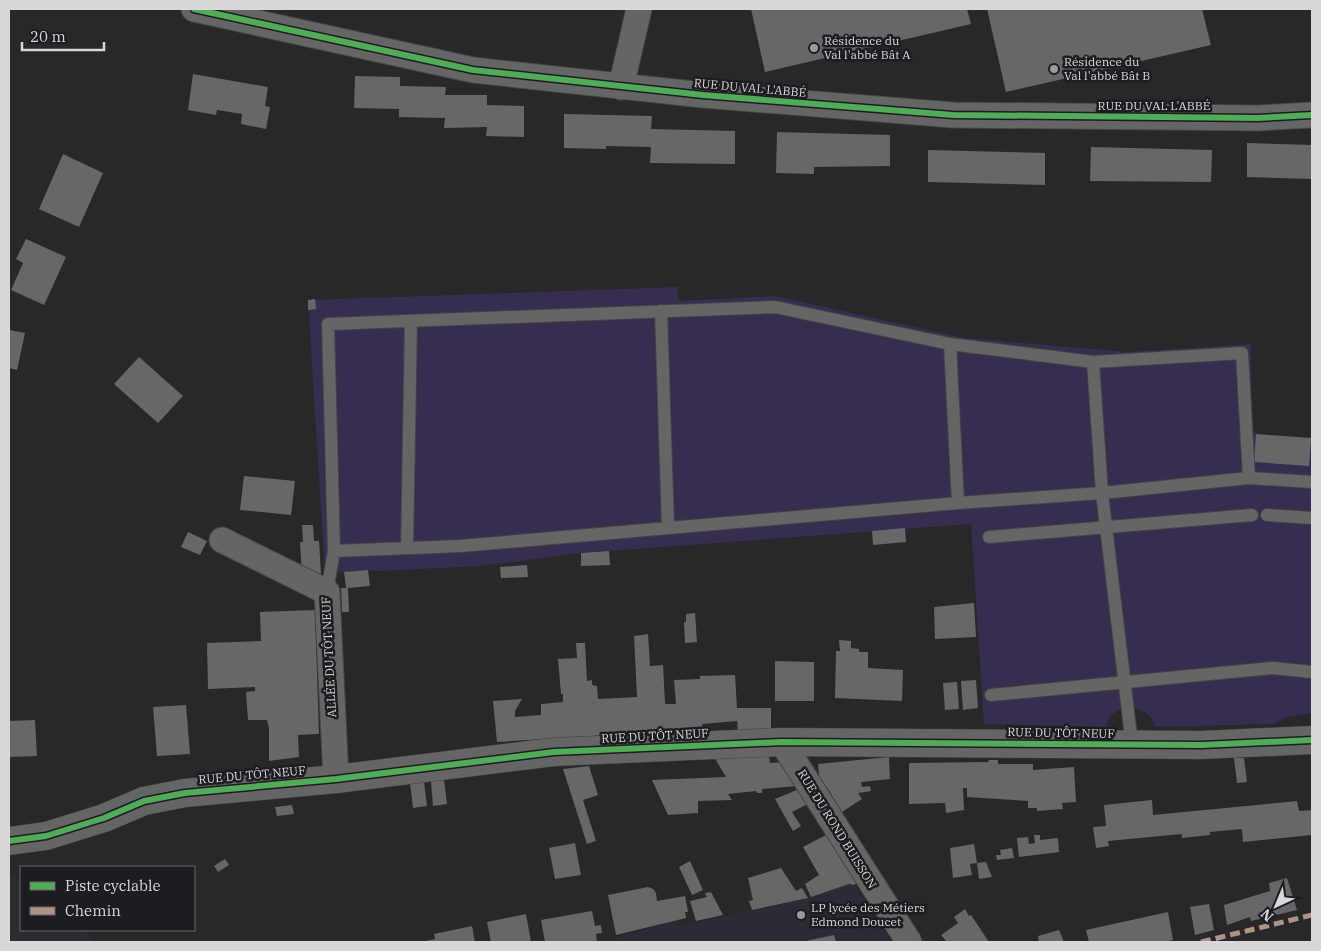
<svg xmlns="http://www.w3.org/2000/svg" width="1321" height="951" viewBox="0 0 1321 951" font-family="'IBM Plex Serif',serif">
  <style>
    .built { fill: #2c2a33 }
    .green { fill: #372d4f }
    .building { fill: #676769 }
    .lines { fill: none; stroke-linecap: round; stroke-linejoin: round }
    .service-casing { stroke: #454446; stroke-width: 14 }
    .minor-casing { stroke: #454446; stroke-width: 27 }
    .tertiary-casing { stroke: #454446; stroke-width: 29 }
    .service { stroke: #656566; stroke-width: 12 }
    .minor { stroke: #656566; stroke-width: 25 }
    .tertiary { stroke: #656566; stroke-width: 28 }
    .quiet { stroke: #af9288; stroke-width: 5; stroke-dasharray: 10 5; stroke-linecap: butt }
    .cycleway-casing { stroke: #1d1d21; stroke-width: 9 }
    .cycleway { stroke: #51ab58; stroke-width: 6 }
    .poi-dot { fill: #9a999c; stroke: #1d1d21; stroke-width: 2 }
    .labels { text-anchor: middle; stroke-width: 5; stroke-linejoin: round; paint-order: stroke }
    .poi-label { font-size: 12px; fill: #d8d7da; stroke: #1d1d21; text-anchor: start }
    .street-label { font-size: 12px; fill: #d8d7da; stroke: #1d1d21 }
  </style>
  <rect width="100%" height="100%" fill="#282729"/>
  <path class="built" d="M9 874 21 880V930H82L96 942H9Z
    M849 884 854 885 891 942H598L678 920 677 926 801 900Z"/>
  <path class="green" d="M677 287 679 301 775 296 964 338 1129 352 1251 344 1252 433 1312 441V713L1287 717 1274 724 1155 727C1152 708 1124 702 1111 716 1108 719 1107 723 1106 727L984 724 971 524 581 553 480 566 379 571 368 570 325 574 308 300Z"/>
  <path class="building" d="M751 9H967L971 24 765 72Z
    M987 9H1202L1211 45 1006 92Z
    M193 74 268 87 265 106 270 107 266 129 241 124 242 114 217 110 216 115 188 110Z
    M355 76 400 77V86L446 87 445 95H487V105L524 106V137L486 136 487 127 444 128 445 118 399 117V109L354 108Z
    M564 114 652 116 651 129 735 131V164L650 163 651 147 606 146V149L564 148Z
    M777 132 890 135V166L814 167V174L776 173Z
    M1247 143 1312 145V179L1247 177Z
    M1091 147 1212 150 1211 182 1090 181Z
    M928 150 1045 153V185L928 182Z
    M63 154 103 173 79 227 39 209Z
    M26 239 66 257 44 305 11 290 23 263 16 259Z
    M315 299 316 309 308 310V300Z
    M9 330 25 333 17 370 9 368Z
    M139 357 183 396 158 423 114 384Z
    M1256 434 1311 438 1309 466 1254 462Z
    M244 476 295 481 291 515 240 510Z
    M302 525H313L314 541H319L321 574 302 576 300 542H303Z
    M905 528 906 542 873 545 872 531Z
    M188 532 207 541 200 555 181 547Z
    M609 551 610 565 581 566V553Z
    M527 565 528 577 501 578 500 567Z
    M368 570 370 586 348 588 349 612H342L341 588H346L344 572Z
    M974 603 976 637 935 639 934 607Z
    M315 610 319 734 298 735 299 757 269 761V728L267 720H248L246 692 255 691V687L208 689 207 643 261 641 260 612Z
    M695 613 697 642 685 643 684 622H686V614Z
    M648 634 650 666 663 665 665 704H676L674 680 700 679V676L735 675 737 708H771V730L738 731 737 721 702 724 703 731 665 735H653V732L497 742 493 701 522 699 515 711V717L541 715V704L563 702V694H561L558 659 577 658 576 643H585L587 681 592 680V685L597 686 598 699 637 697 634 636Z
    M839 640 851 641V648L859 649V652H868V668L903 670 902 701 835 698 836 651H840Z
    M775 661 814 662V701H775Z
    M976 680 978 708 963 710 961 681Z
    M957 682 959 709 945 710 943 683Z
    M186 705 190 754 157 756 153 707Z
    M35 720 37 756 9 757V721Z
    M769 755 770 763 784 762 798 786 762 789V793H757L756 791 728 794 732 800 698 801V813L668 815 652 780 726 777 714 757Z
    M889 757 890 779 861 782 862 787 870 786 871 791 858 793 862 799 842 812 826 786 820 787 818 764Z
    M1234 758H1244L1247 782 1237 783Z
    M989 760H998V764H1033V770L1074 767 1076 802 1062 803 1063 809 1037 811V808H1028V801L967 797V788H963L964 810 946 813 945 803 909 804V763L988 762Z
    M589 766 598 795 583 800 596 841 587 844 563 769Z
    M444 780 447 804 433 806 431 781Z
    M424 782 427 806 413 808 410 783Z
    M799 789 808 804 792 812 801 826 793 831 775 799Z
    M1152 800 1153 815 1297 801 1299 811 1312 810V835L1243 842 1242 829 1210 832V835L1182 838V834L1108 841 1109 846 1096 848 1093 827 1106 826 1104 805Z
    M292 805 294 814 277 816 275 807Z
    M826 835 857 883 854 885 849 884 811 897 805 884 819 875 803 847Z
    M1034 835H1040V840L1058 838 1059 852 1019 857 1017 838 1028 837 1029 844 1035 843Z
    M575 843 581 875 555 879 549 848Z
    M974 844 977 863 970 864 972 875 953 878 950 848Z
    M1012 848 1014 858 997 860 996 855H1001L1000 850Z
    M225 859 229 865 218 872 214 866Z
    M690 861 703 890 692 895 679 867Z
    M986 862 992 877 979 879 977 863Z
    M781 868 796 891 802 888 808 898 752 910 749 901 753 900 748 878Z
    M1287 878 1297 910 1251 921 1250 917 1227 925 1224 905 1270 891 1269 883Z
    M648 887 653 889 656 893 657 901 685 896 688 912H685L686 918 616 935 608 895Z
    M711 892 723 915 696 921 690 901 707 897 705 893Z
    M1209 904 1214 930 1195 935 1190 907Z
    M965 909 969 916 971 915 989 942H947L941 935 958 923 954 917Z
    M592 911 595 926 601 925 602 933 596 934 597 942H545L541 920Z
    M1168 912 1173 940 1164 942H1089L1086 930Z
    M526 914 531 942H491L487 922Z
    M472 926 475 942H421L435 939 434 934Z
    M1059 930 1064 942H1039L1038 936Z
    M834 935 836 942H806V941Z"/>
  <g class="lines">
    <g class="service-casing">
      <path id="service" d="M775 307 950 344 1093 362 1242 353 1249 478 1102 493 958 503 460 546 334 551 328 324Z
        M661 311 668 527
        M950 344 958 503
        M1093 362 1102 493 1132 745
        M1249 478 1312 482
        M1267 515 1312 518
        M989 537 1252 515
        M407 548 411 321
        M327 592 334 551
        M991 695 1273 668 1312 672"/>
    </g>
    <g class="minor-casing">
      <path id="minor" d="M194 9 473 70 703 95 953 115 1258 118 1312 115
        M621 87 639 9
        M222 540 327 592 336 779
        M782 742 909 942"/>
    </g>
    <g class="tertiary-casing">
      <path id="tertiary" d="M9 841 46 836 104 818 144 801 185 793 336 779 554 752 782 742 1202 745 1312 740"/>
    </g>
    <use href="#service" class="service"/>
    <use href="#minor" class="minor"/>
    <use href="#tertiary" class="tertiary"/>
    <path class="quiet" d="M1201 942 1312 915"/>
    <g class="cycleway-casing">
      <path id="cycleway" d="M194 9 473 70 703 95 953 115 1258 118 1312 115
        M9 841 46 836 104 818 144 801 185 793 336 779 554 752 782 742 1202 745 1312 740"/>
    </g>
    <use href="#cycleway" class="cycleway"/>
  </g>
  <g class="poi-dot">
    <circle cx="814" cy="48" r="5"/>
    <circle cx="1054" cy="69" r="5"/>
    <circle cx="801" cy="915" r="5"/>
  </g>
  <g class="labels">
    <g class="poi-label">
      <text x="824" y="45">Résidence du<tspan x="824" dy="14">Val l'abbé Bât A</tspan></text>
      <text x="1064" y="66">Résidence du<tspan x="1064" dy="14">Val l'abbé Bât B</tspan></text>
      <text x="811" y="912">LP lycée des Métiers<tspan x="811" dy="14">Edmond Doucet</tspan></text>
    </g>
    <g class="street-label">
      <text transform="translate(750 88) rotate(5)" y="4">RUE DU VAL L'ABBÉ</text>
      <text x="1154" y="110">RUE DU VAL L'ABBÉ</text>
      <text transform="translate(329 657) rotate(-93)" y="4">ALLÉE DU TÔT NEUF</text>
      <text transform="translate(1061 733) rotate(1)" y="4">RUE DU TÔT NEUF</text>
      <text transform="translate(655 736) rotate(-3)" y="4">RUE DU TÔT NEUF</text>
      <text transform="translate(252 775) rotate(-5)" y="4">RUE DU TÔT NEUF</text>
      <text transform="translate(837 829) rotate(58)" y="4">RUE DU ROND BUISSON</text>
    </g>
  </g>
  <rect width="1321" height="951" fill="none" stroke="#d8d7da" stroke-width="20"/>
  <rect x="20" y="866" width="175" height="65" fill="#1d1d21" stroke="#68676b"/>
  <rect x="30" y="882" width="25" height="8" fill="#51ab58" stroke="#68676b"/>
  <text x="65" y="891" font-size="15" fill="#d8d7da">Piste cyclable</text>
  <rect x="30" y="907" width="25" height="8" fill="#af9288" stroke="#68676b"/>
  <text x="65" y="916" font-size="15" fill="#d8d7da">Chemin</text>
  <g transform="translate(1276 906) rotate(224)" stroke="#1d1d21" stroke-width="4" paint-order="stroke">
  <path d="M0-4L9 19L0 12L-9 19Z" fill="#d8d7da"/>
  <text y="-8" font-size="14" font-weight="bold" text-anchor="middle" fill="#d8d7da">N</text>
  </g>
  <path d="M22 42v8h82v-8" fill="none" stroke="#d8d7da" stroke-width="2.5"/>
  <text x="30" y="42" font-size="15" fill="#d8d7da" stroke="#1d1d21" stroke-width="4" paint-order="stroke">20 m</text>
</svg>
